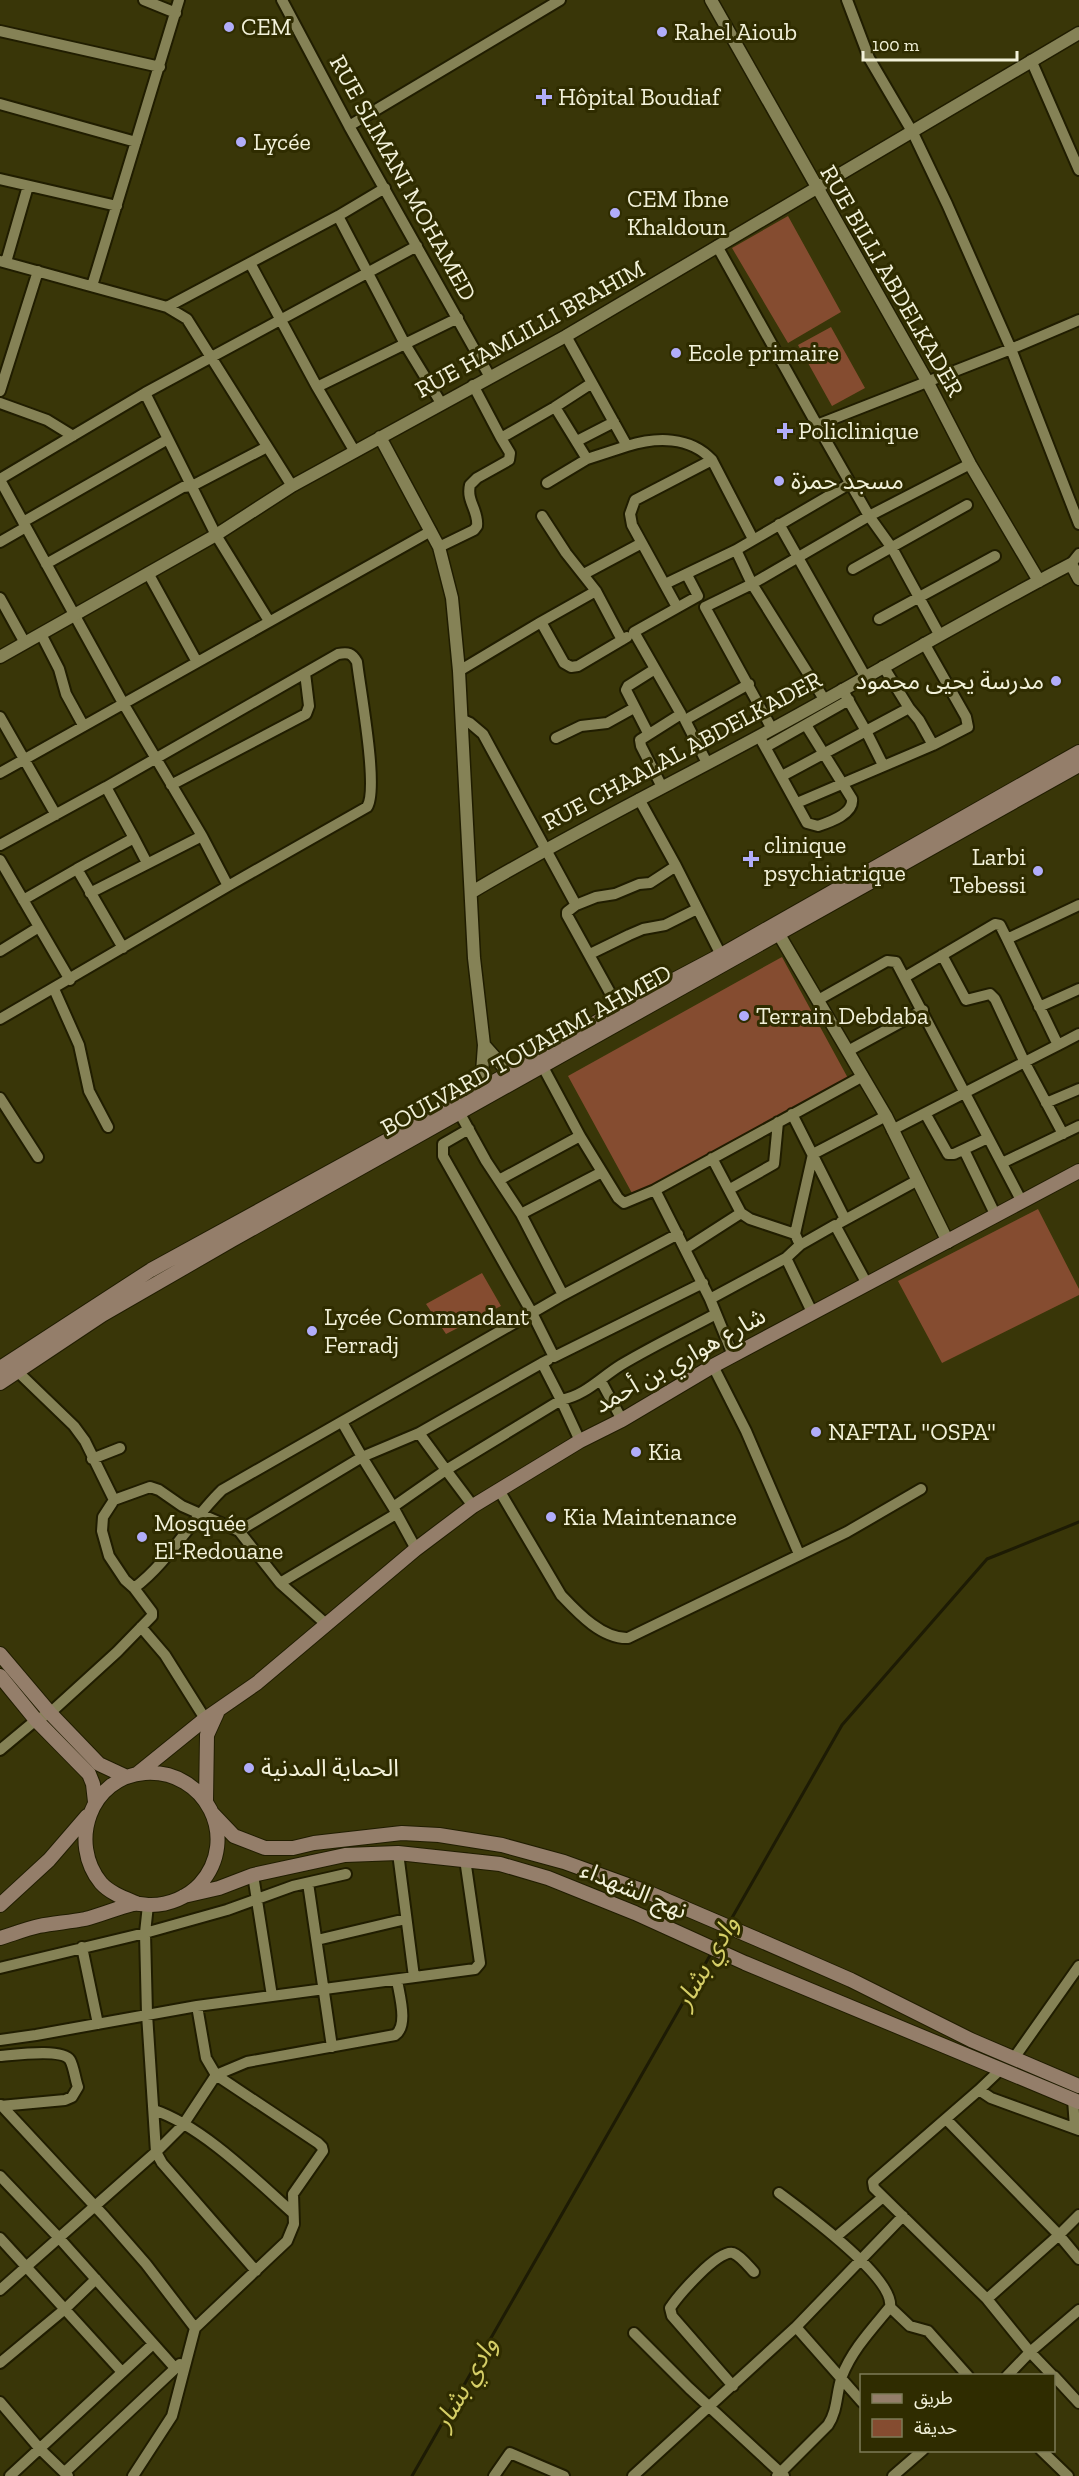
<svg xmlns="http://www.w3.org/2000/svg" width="1079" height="2476" viewBox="0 0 1079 2476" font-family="'Zilla Slab','Noto Sans Arabic',serif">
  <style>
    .green { fill: #854c30 }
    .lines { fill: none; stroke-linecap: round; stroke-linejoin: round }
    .stream { stroke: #1d1b04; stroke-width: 3 }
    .minor-casing { stroke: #201d00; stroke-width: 14 }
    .tertiary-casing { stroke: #201d00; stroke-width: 15 }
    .secondary-casing { stroke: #201d00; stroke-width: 16 }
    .minor { stroke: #858256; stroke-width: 10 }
    .tertiary { stroke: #858256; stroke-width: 12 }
    .secondary { stroke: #947e6a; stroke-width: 14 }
    .poi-dot { fill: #b1adfa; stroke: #2f2c00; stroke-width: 2 }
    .labels { text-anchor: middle; stroke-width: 6; stroke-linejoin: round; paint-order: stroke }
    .poi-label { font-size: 24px; fill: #f2f1d9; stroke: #2f2c00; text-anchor: start }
    .street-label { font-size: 24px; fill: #f2f1d9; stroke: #2f2c00 }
    .water-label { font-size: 26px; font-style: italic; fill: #d5ce66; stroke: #2f2c00 }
  </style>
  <rect width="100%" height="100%" fill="#393608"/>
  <path class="green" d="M788 216 841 312 788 343 732 248Z
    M831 327 865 388 832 406 798 345Z
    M782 957 849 1080 633 1195 568 1076Z
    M1038 1209 1079 1289V1295L942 1363 898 1281Z
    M482 1273 501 1306 446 1334 426 1304Z"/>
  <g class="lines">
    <path class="stream" d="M729 1923 842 1725 987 1559 1079 1522
      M715 1946 725 1928
      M412 2476 712 1952"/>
    <g class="minor-casing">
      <path id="minor" d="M144 0 176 13
        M282 0 349 126 490 377
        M847 0 869 58 913 133 947 204 1011 349 1079 524
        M0 31 160 67
        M1031 60 1079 170
        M0 104 136 142
        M349 126 560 0
        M0 179 117 206
        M338 216 405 344 441 403
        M717 246 817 425 869 516 892 548 939 634
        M0 261 167 307 187 319 292 486
        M6 262 28 186
        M250 263 317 387 355 452
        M92 286 179 0
        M167 307 338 216 385 188
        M566 336 627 446C656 437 690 436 712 460
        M592 383 555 407 587 459 627 446
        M473 385 501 438 555 407
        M317 387 458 318
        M0 391 38 271
        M145 393 216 535 269 621
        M0 403 47 420 73 436
        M817 425 1011 349 1079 320
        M577 441 614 422
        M0 479 145 393 417 246
        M0 480 123 703 202 836 228 886 0 1019
        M547 483 587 459
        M542 516 566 553 596 591 622 640 627 637
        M23 522 168 439
        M779 524 865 676
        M0 542 26 527
        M439 547 474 530 477 526C479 511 466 501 470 485L477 478 509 460 510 453 501 438
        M736 550 851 483
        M46 564 183 487 192 486 267 447
        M1071 564 1079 554
        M853 569 967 505
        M148 573 197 662
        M584 574 640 544
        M665 584 736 550 752 584 824 699
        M596 591 541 622 564 663 571 667 578 666 622 640
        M0 598 25 643
        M677 607 632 525 630 514 635 500 712 460 753 539
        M879 619 995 556
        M41 634 59 669 66 694 83 725
        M883 666 909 708
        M459 671 541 622
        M0 717 56 815
        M461 719 470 723 483 734 576 905
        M772 729 705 607 752 584 869 516 970 464
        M648 733 626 690 628 686 655 669
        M759 736 807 823 818 826C830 822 854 814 852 799L806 725
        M556 738 581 726 607 723 634 708
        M766 747 849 700
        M707 763 685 720 749 684
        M883 765 866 731 909 708 919 720 933 745
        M0 773 431 531
        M782 776 866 731 842 689
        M171 785 306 714 309 706 305 673
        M662 787 641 746 640 740 681 714 634 632 698 596 687 575
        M639 799 676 866 721 955
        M797 803 933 745 968 727 966 717 924 643
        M134 838 106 787 338 654C348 652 352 653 357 662 360 689 379 789 367 807L228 886
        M0 845 106 787
        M0 860 70 980
        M77 869 134 838 147 863
        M90 893 202 836
        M23 900 77 869 123 948
        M1079 905 1007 939 1058 1045 1079 1034
        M0 951 39 927
        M590 954 629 935 643 929 665 925 697 909
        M942 955 966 1000 990 994 995 999 1025 1063 1063 1134
        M905 977 995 924 1000 925 1007 939
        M54 989 79 1045 89 1091 108 1127
        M818 1000 887 961 896 962 1022 1202
        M1039 1007 1079 989
        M619 1009 567 915V912L576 905 596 897 615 894 639 884 650 883 676 866
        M848 1051 923 1010
        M543 1067 580 1136 618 1198 624 1203 655 1190 710 1299 786 1258
        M0 1098 38 1157
        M1046 1103 1079 1089
        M459 1112 486 1161 521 1214 602 1172
        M925 1113 948 1154H954L988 1138
        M792 1114 845 1219
        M469 1129 443 1144V1156L532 1313 563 1295 521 1214
        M892 1130 1058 1045
        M964 1150 996 1216
        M712 1158 741 1213 750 1219 795 1234
        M1002 1163 1079 1126
        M499 1180 580 1136
        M730 1189 774 1164 778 1122
        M655 1190 863 1076
        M841 1222 918 1180
        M800 1245 795 1234 813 1154 886 1116
        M685 1249 741 1213
        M563 1295 678 1234
        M710 1299 733 1355
        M812 1312 786 1258 800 1245 835 1225 867 1284
        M548 1360 542 1363 561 1400C586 1395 600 1378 621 1365 651 1347 684 1331 716 1314
        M713 1366 746 1431 799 1554
        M17 1371 74 1426 85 1441 114 1500
        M601 1381 622 1420
        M92 1459 120 1448
        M499 1490 561 1595C578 1613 602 1639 628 1638L847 1532 921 1489
        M473 1506 446 1470 561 1400 580 1441
        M393 1507 362 1457 419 1433
        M239 1531 362 1457 342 1422
        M416 1549 393 1507 446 1470 419 1433 542 1363
        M280 1583 396 1514
        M326 1624 280 1583 239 1531 182 1506 159 1490 150 1487 114 1500 103 1517 102 1531 109 1556 125 1580 134 1588C169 1562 190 1521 222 1490L532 1313 554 1357 703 1283
        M141 1627 165 1655 209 1725
        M0 1750 36 1720 50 1713 117 1652 152 1616V1612L134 1588
        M398 1853 414 1977
        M253 1875 272 1996
        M308 1883 332 2047
        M148 1905 145 1933 147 2014 156 2152 162 2163 256 2271
        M317 1940 406 1919
        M82 1947 98 2024
        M0 1968 145 1933 227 1910 293 1886 346 1874
        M0 2040 36 2035 197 2006 475 1969 480 1963 465 1859
        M0 2056C14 2055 62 2048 70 2060 74 2067 75 2079 78 2087L72 2097 65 2100 0 2106
        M1014 2058 1079 1966
        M1000 2070 979 2090 991 2098 1079 2130
        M979 2090 873 2182 874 2188 987 2299 1030 2352 1053 2376
        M1073 2099 1075 2128
        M1 2105 105 2217 146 2264 195 2328 172 2416 133 2476
        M154 2110C202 2126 255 2179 293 2213
        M946 2119 1059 2235 987 2299
        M0 2176 60 2239 175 2368
        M1079 2215 1059 2235 1079 2259
        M836 2237 883 2197
        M0 2238 122 2372
        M0 2290 156 2152 183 2125 216 2075 247 2062 395 2035C409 2026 399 1994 397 1980
        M890 2307 910 2326 928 2331 968 2376
        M796 2327 903 2216
        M195 2328 287 2241 294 2224 293 2194 323 2151 322 2147 318 2143 216 2075 206 2058 197 2006
        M634 2333 689 2388 784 2476
        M0 2363 65 2309 96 2279
        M1007 2376 1030 2352 1079 2310
        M1054 2376 1079 2403
        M733 2386 672 2316 670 2308C678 2296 718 2249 733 2253 741 2256 749 2267 754 2272
        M0 2402 40 2449 68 2476
        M1041 2450 1068 2476
        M65 2472 180 2364
        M10 2476 153 2344
        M494 2476 510 2453 564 2476
        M633 2476 796 2327 862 2402
        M777 2476 828 2425C838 2410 836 2393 842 2376 852 2350 872 2329 890 2307 895 2278 803 2211 779 2193
        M893 2476 923 2450"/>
    </g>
    <g class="tertiary-casing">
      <path id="tertiary" d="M711 0 927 381 970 464 1039 581
        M380 437 439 547 452 598 459 671 474 958 484 1045 481 1087 485 1095
        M0 657 216 535 292 486 566 336 1079 33
        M472 892C571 833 675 782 776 727 875 673 971 616 1071 564L1079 579
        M774 926 886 1116 948 1242
        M484 1045 515 1080"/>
    </g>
    <g class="secondary-casing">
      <path id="secondary" d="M0 1368 151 1270 510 1073 619 1009 721 955 1079 752
        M0 1383 102 1315 232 1240 1079 765
        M0 1654 50 1713 99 1764 127 1777
        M0 1676 36 1720 89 1774 93 1784 95 1802
        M137 1774 205 1719 257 1683 416 1549 473 1506 580 1441 622 1420 713 1366 1079 1171
        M206 1801 207 1735 217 1713
        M213 1814 234 1836 265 1848H293L314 1843 402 1833 439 1835 502 1845 564 1862 647 1892 757 1939 851 1980 971 2040 1079 2086
        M184 1896 219 1888 253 1875 345 1855 398 1853 500 1864 548 1878 635 1913 745 1963 1079 2102
        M0 1905 49 1860 87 1816
        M0 1938C13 1934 26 1929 39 1926 54 1923 70 1922 85 1919 101 1915 117 1908 133 1904 139 1903 145 1905 151 1905 169 1905 188 1897 200 1884 241 1838 205 1769 145 1773 90 1777 68 1843 101 1883 110 1893 124 1898 136 1903"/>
    </g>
    <use href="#minor" class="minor"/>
    <use href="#tertiary" class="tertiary"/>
    <use href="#secondary" class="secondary"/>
  </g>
  <g class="poi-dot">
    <circle cx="229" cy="27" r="6"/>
    <circle cx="662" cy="32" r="6"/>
    <path d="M541 88h6v6h6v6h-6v6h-6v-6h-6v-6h6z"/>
    <circle cx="241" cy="142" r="6"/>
    <circle cx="615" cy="213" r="6"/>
    <circle cx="676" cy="353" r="6"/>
    <path d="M782 422h6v6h6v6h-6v6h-6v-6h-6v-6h6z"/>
    <circle cx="779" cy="481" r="6"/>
    <circle cx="1056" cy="681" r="6"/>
    <path d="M748 850h6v6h6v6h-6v6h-6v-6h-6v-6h6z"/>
    <circle cx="1038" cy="871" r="6"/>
    <circle cx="744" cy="1016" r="6"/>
    <circle cx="312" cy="1331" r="6"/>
    <circle cx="816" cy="1432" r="6"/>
    <circle cx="636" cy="1452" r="6"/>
    <circle cx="551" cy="1517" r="6"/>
    <circle cx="142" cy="1537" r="6"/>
    <circle cx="249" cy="1768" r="6"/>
  </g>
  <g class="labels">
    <g class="poi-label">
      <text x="241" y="35">CEM</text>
      <text x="674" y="40">Rahel Aioub</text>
      <text x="558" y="105">Hôpital Boudiaf</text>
      <text x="253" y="150">Lycée</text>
      <text x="627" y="207">CEM Ibne<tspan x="627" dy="28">Khaldoun</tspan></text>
      <text x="688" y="361">Ecole primaire</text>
      <text x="798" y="439">Policlinique</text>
      <text x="791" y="489">مسجد حمزة</text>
      <text x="1044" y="689" text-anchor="end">مدرسة يحيى محمود</text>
      <text x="764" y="853">clinique<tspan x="764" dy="28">psychiatrique</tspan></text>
      <text x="1026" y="865" text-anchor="end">Larbi<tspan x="1026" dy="28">Tebessi</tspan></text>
      <text x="756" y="1024">Terrain Debdaba</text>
      <text x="324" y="1325">Lycée Commandant<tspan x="324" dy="28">Ferradj</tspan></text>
      <text x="828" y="1440">NAFTAL "OSPA"</text>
      <text x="648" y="1460">Kia</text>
      <text x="563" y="1525">Kia Maintenance</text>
      <text x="154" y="1531">Mosquée<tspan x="154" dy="28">El-Redouane</tspan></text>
      <text x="261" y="1776">الحماية المدنية</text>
    </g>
    <g class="street-label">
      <text transform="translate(403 178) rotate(61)" y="8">RUE SLIMANI MOHAMED</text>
      <text transform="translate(892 281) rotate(60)" y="8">RUE BILLI ABDELKADER</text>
      <text transform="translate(530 329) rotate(-29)" y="8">RUE HAMLILLI BRAHIM</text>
      <text transform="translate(682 751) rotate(-28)" y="8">RUE CHAALAL ABDELKADER</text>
      <text transform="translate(526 1050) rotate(-29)" y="8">BOULVARD TOUAHMI AHMED</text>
      <text transform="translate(680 1360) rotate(-29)" y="8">شارع هواري بن أحمد</text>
      <text transform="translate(634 1890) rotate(23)" y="8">نهج الشهداء</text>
    </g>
    <g class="water-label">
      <text transform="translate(706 1962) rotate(-60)" y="9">وادي بشار</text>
      <text transform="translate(465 2383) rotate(-60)" y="9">وادي بشار</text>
    </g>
  </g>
  <rect x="860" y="2374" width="195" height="78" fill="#2f2c00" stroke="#7d7b57" stroke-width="1.5"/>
  <rect x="872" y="2394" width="30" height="9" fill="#947e6a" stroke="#7d7b57" stroke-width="1.5"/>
  <text x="914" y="2404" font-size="18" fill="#f2f1d9">طريق</text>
  <rect x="872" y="2419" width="30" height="18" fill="#854c30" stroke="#7d7b57" stroke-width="1.5"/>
  <text x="914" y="2434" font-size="18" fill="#f2f1d9">حديقة</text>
  <path d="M863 51v9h154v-9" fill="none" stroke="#f2f1d9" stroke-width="3"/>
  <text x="872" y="51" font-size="18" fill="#f2f1d9" stroke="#2f2c00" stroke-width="4.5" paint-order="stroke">100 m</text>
</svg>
